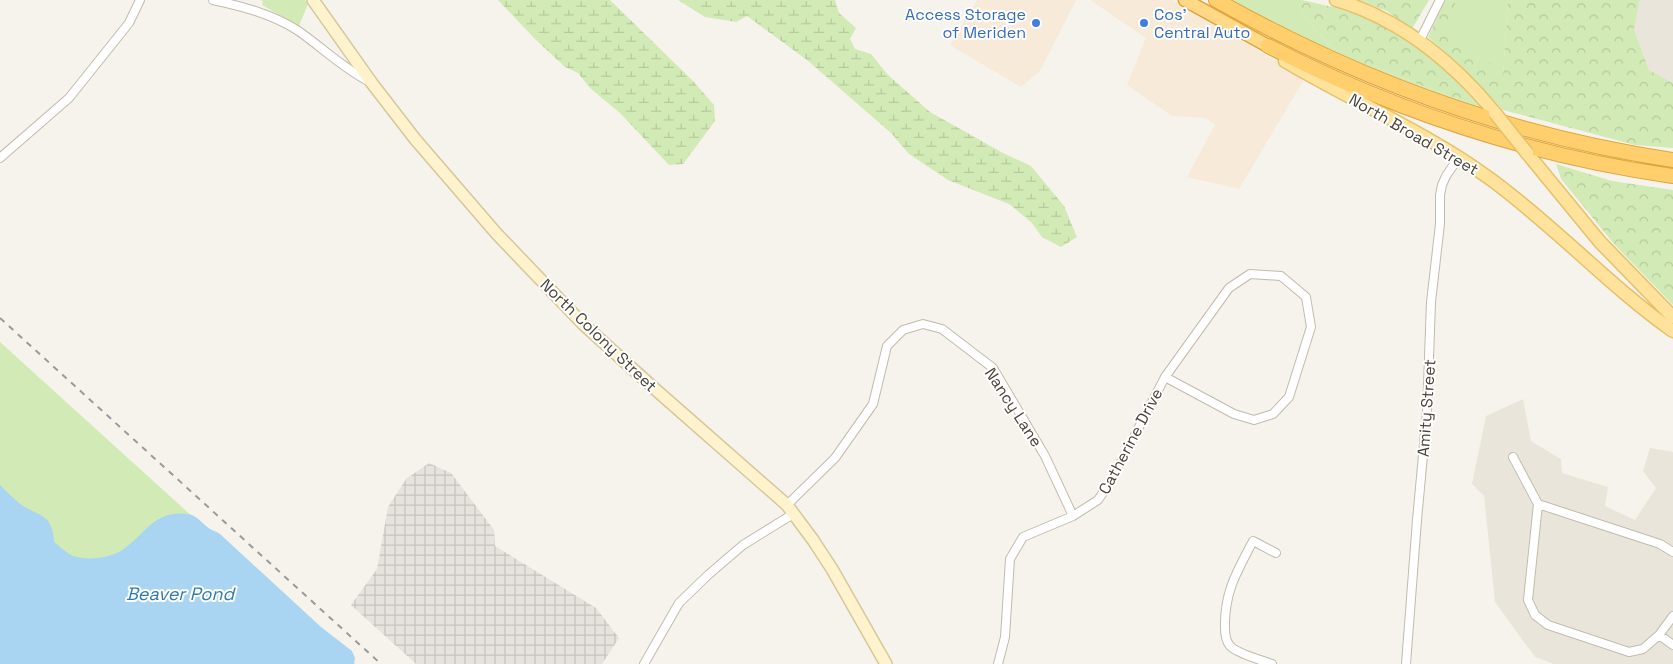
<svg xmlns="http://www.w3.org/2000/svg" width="1673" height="664" viewBox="0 0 1673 664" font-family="'Space Grotesk',sans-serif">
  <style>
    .residential { fill: #eae5da }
    .commercial { fill: #f7ead8 }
    .industrial { fill: url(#industrial-grid) }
    .green { fill: #d2eab5 }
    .forest { fill: url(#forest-crowns) }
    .wetland { fill: url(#wetland-marsh) }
    .water { fill: #a9d4f2 }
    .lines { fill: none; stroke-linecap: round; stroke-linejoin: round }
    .minor-casing { stroke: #c2bbae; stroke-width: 10 }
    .secondary-casing { stroke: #d6c79b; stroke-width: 14 }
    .primary-casing { stroke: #e6c16a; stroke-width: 15 }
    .trunk-casing { stroke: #e0a43c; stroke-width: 15 }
    .motorway-casing { stroke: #e0a43c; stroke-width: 16 }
    .minor { stroke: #fff; stroke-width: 8 }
    .secondary { stroke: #fff3cd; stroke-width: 11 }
    .primary { stroke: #ffe39c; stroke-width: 12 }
    .trunk { stroke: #ffd985; stroke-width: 12 }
    .motorway { stroke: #ffcf6e; stroke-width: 14 }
    .rail { stroke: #9a9a9a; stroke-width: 2; stroke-dasharray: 6 6; stroke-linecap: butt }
    .primary-bridge-casing { stroke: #e6c16a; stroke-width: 15; stroke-linecap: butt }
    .primary-bridge { stroke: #ffe39c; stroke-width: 12 }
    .shop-dot { fill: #3f7fe0; stroke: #fff; stroke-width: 2 }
    .labels { text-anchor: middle; stroke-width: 4; stroke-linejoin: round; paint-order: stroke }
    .shop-label { font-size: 16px; fill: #366cbe; stroke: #fff; text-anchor: end }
    .street-label { font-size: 16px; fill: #4b4439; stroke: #fff }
    .water-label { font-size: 18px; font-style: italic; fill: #2e7ab2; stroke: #fff }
  </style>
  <defs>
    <pattern id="industrial-grid" width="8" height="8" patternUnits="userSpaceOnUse" patternTransform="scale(1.25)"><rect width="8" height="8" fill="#e6e2dd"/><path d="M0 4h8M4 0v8" fill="none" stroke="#c7c3be"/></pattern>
    <pattern id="forest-crowns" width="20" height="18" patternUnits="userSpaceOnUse" patternTransform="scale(1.25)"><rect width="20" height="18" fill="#d2eab5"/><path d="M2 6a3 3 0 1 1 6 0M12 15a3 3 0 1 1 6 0" fill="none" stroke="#b6ca9c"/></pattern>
    <pattern id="wetland-marsh" width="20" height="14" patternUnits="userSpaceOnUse" patternTransform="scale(1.25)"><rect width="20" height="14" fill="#d2eab5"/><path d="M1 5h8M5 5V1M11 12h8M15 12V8" fill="none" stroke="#b6ca9c"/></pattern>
  </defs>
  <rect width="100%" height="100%" fill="#f6f3ec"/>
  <path class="residential" d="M1640 0H1673V83L1649 70 1634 29Z
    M1523 399 1531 441 1561 459 1562 473 1608 487 1605 506 1635 520 1656 488 1643 471 1650 448 1673 452V664H1554L1535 657 1495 602 1484 496 1472 484 1486 416Z"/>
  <path class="commercial" d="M977 0H1076L1040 71 1021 87 950 45Z
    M1090 0H1173L1305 78 1239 189 1187 177 1215 125 1206 118 1172 116 1127 85 1146 38Z"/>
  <path class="industrial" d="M429 463 451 473 494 530 495 546 596 608 619 638 602 664H416L351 605 377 569 388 507 406 479Z"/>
  <path class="green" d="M261 0H305L308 4 299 26 262 5 263 2Z
    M1227 0H1302L1299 4C1306 21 1327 45 1343 55 1355 61 1370 65 1382 70 1414 83 1446 95 1479 106L1482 111 1377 74 1318 48Z
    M1457 0H1508L1503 76 1479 53 1441 35Z
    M0 342 355 664H0Z"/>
  <path class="forest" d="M1302 0 1333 7 1378 22 1441 65 1479 106C1446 95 1414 83 1382 70 1370 65 1355 61 1343 55 1327 45 1306 21 1299 4Z
    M1357 0H1429L1412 29 1387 11Z
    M1445 0H1457L1442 35 1479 53 1503 75 1508 0H1640L1634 29 1649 70 1673 83V148L1635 145 1503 110 1459 64 1428 37Z
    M1556 164 1612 181 1673 190V305L1614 244 1561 179Z"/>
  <path class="wetland" d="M498 0H610L693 81 714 105 715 121 683 164 669 165 620 113 590 88 578 73 565 67 535 39Z
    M678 0H835L839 13 856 28 850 39 855 49 871 54 888 75 930 112 1003 153 1031 166 1064 206 1077 237 1061 247 1042 237 1031 222 1009 204 948 180 909 154 891 133 807 60 747 16 736 22 705 17Z"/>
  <path class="water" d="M0 485C6 491 13 498 20 504 40 517 53 514 54 542 60 546 66 553 73 556 87 561 113 558 125 548 146 533 155 510 187 514 196 515 200 521 206 526 210 530 216 531 220 534L321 627 352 651 355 658 354 664H0Z"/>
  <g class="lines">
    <g class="minor-casing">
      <path id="minor" d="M213 0C241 6 272 14 297 30 322 47 342 68 370 82
        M1420 40 1440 0
        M0 158 69 98 129 23 140 0
        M1513 457 1538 504 1528 600 1535 615 1548 625 1629 652 1643 649 1659 635 1673 616
        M1538 504 1660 544 1673 552
        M787 505 835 458 873 404 887 346 903 330 923 324 942 329 993 368 1045 456 1073 516
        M1659 635 1673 645
        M644 664 679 603 708 575 743 545 793 514
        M998 664 1005 637 1010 559 1023 537 1073 516 1098 500 1111 481 1165 377 1229 288 1250 274 1281 276 1306 297 1311 327 1289 397 1273 414 1254 420 1234 414 1165 377
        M1272 664C1261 660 1238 654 1230 646 1226 641 1225 634 1225 628 1224 592 1237 572 1253 541L1276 553
        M1406 664 1417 520 1427 412 1431 302 1440 224V195L1442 185 1446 176 1459 157"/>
    </g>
    <g class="secondary-casing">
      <path id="secondary" d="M313 0 371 82 415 139 496 233 583 324 656 390 787 505 813 540 832 569 886 664"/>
    </g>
    <g class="primary-casing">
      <path id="primary" d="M1336 0C1401 19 1452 61 1495 113
        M1285 61C1353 101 1425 132 1489 178 1554 225 1608 285 1673 331
        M1527 153 1600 242 1673 317"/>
    </g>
    <g class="trunk-casing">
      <path id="trunk" d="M1185 0 1268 46"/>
    </g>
    <g class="motorway-casing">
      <path id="motorway" d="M1216 0C1360 81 1509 136 1673 160
        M1268 46C1395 111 1531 156 1673 176"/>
    </g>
    <use href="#minor" class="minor"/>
    <use href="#secondary" class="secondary"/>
    <use href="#primary" class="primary"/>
    <use href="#trunk" class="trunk"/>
    <use href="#motorway" class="motorway"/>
    <path class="rail" d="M0 318 381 664"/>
    <g class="primary-bridge-casing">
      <path id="primary-bridge" d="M1495 113 1527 153"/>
    </g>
    <use href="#primary-bridge" class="primary-bridge"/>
  </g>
  <g class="shop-dot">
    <circle cx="1036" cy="23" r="5"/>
    <circle cx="1144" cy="23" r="5"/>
  </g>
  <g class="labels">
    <g class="shop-label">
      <text x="1026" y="20">Access Storage<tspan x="1026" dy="18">of Meriden</tspan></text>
      <text x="1154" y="20" text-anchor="start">Cos'<tspan x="1154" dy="18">Central Auto</tspan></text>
    </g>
    <g class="street-label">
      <text transform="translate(1414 134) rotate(30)" y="6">North Broad Street</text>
      <text transform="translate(599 335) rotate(44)" y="6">North Colony Street</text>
      <text transform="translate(1014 407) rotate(57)" y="6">Nancy Lane</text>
      <text transform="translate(1426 408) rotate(-86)" y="6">Amity Street</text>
      <text transform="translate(1130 441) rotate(-62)" y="6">Catherine Drive</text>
    </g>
    <g class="water-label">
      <text x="180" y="600">Beaver Pond</text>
    </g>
  </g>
</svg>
